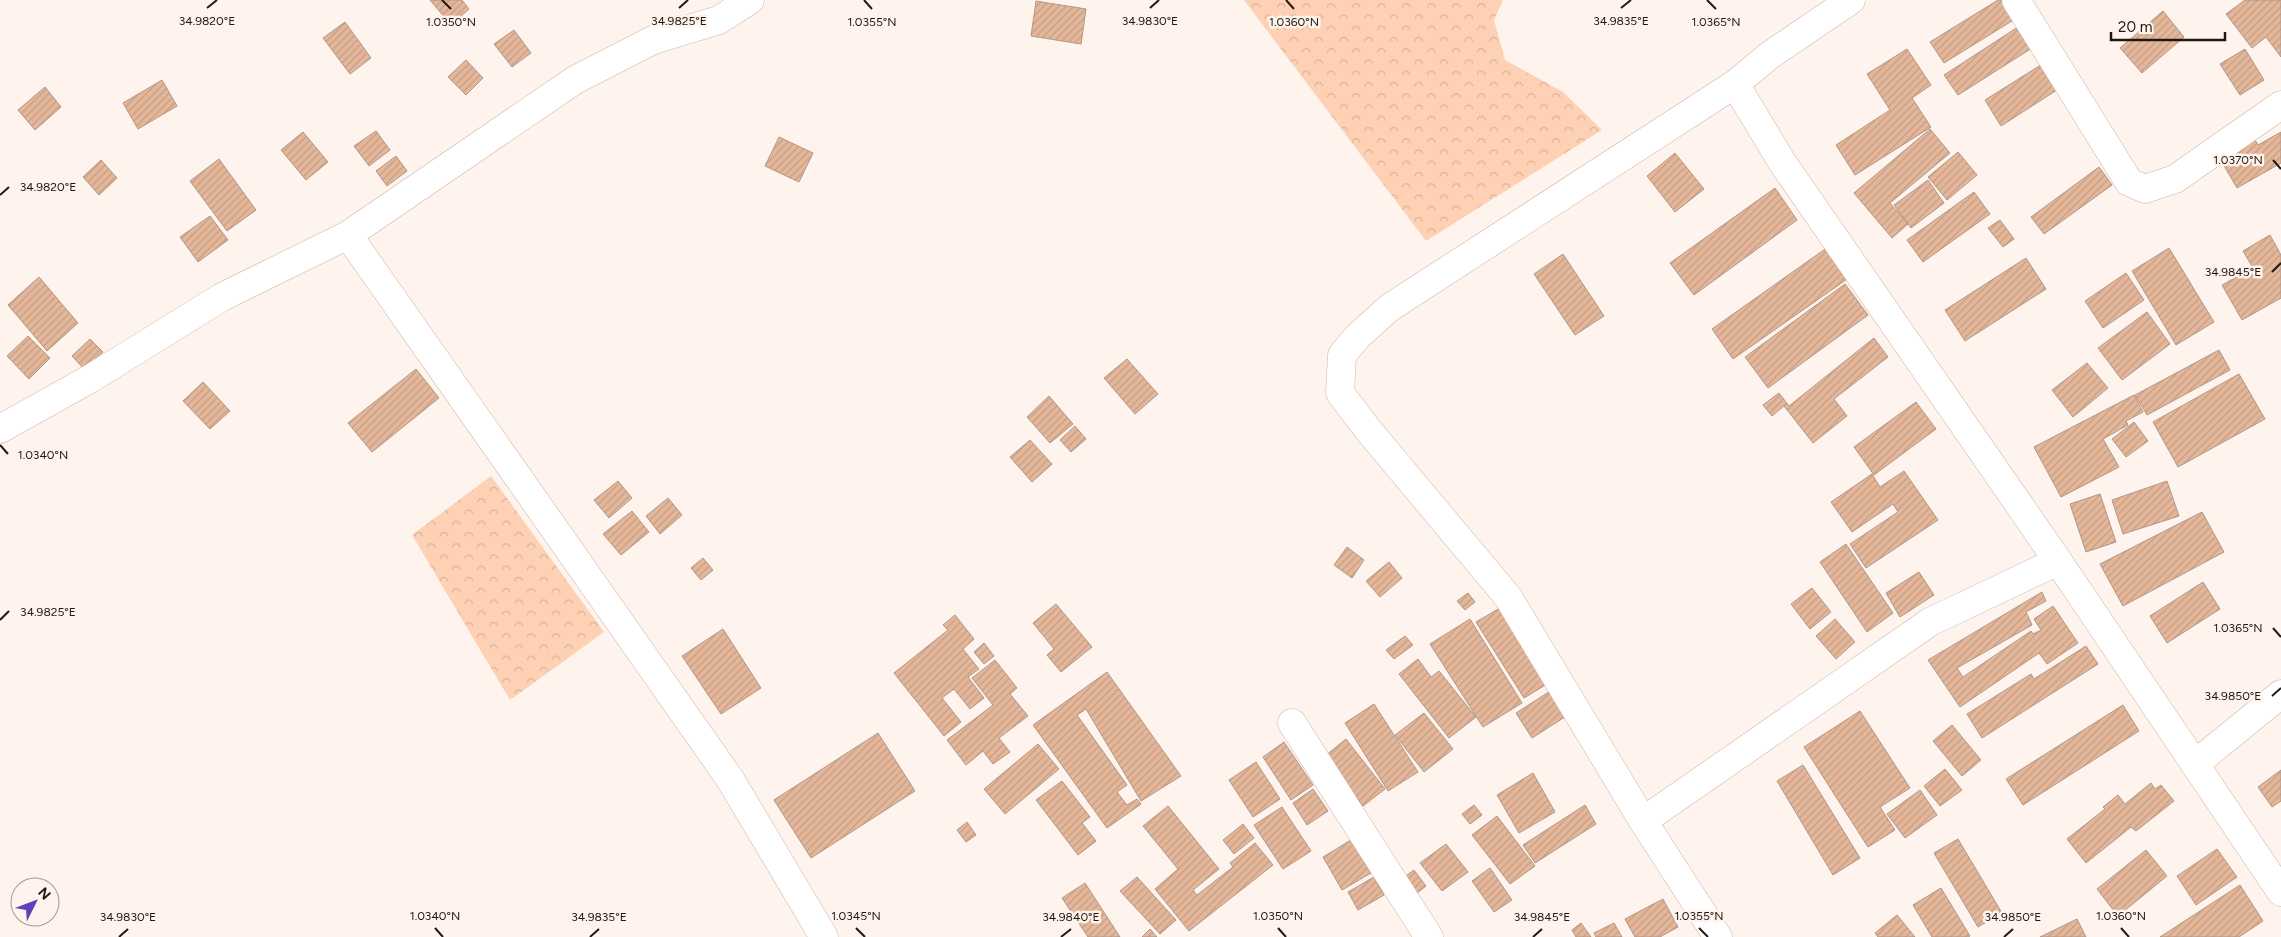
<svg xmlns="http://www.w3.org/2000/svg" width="2281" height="937" viewBox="0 0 2281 937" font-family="Figtree,sans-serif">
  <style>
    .forest { fill: url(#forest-crowns) }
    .building { fill: url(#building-hatch); stroke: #b09788 }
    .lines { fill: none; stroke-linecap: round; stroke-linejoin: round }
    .minor-casing { stroke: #cfb5a5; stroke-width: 29 }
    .minor { stroke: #fff; stroke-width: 28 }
    .ticks { fill: none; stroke: #211812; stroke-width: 2 }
    .ticks-label { font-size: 12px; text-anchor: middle; fill: #211812; stroke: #fef3ed; stroke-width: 5; stroke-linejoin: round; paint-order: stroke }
  </style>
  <defs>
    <pattern id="forest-crowns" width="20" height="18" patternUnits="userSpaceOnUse" patternTransform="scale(1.25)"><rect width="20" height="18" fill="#fed1b4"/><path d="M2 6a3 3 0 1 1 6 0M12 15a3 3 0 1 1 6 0" fill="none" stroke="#d9b39a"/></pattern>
    <pattern id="building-hatch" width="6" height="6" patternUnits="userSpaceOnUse" patternTransform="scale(1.25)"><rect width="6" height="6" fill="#e5b79a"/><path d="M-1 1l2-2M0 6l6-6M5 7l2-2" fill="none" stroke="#c49d84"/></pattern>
  </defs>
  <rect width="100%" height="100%" fill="#fef3ed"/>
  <path class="forest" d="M1244 0H1503L1494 20 1505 60 1563 92 1602 130 1426 241Z
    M491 476 604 632 510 700 412 535Z"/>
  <path class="building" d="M430 0H462L469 9 451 25Z
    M1998 0H2010L2020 16 1944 63 1930 42Z
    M2245 0H2281V57L2266 37 2252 48 2226 14Z
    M1036 1 1086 9 1081 44 1031 36Z
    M2163 11 2184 37 2142 73 2120 48Z
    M345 22 371 58 350 74 323 38Z
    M2018 27 2032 48 1958 95 1944 75Z
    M514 30 531 53 512 67 494 44Z
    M1907 49 1931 85 1912 98 1931 127 1855 175 1836 145 1890 110 1867 74Z
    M2245 49 2264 80 2240 95 2220 64Z
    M466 60 483 78 466 95 448 77Z
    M2044 63 2060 88 2001 126 1985 100Z
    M162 80 177 106 138 129 123 103Z
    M45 87 61 107 35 130 18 110Z
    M1930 129 1950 153 1890 203 1908 224 1892 238 1854 193Z
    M376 131 390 150 369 166 354 146Z
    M303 132 328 162 306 180 281 150Z
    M2281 132V163L2237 188 2216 152 2251 133 2258 145Z
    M779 137 813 153 799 182 765 166Z
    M1958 152 1977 175 1947 200 1928 177Z
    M1675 153 1704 189 1675 212 1647 176Z
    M396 156 407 171 387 186 376 171Z
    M219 159 256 210 227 231 190 181Z
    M101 160 117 178 99 195 83 177Z
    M2099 167 2112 185 2044 234 2031 217Z
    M1928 180 1944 203 1911 228 1894 205Z
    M1775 188 1797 220 1694 295 1670 263Z
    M1974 192 1990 214 1923 262 1907 240Z
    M210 216 228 240 198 262 180 237Z
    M2000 220 2014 239 2003 247 1988 228Z
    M2270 235 2281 255V298L2242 320 2222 285 2253 268 2243 251Z
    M1828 247 1850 277 1733 359 1712 329Z
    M2169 248 2214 322 2176 345 2132 271Z
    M1563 254 1604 316 1575 335 1534 274Z
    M2026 258 2046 289 1965 341 1945 310Z
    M2126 273 2144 300 2103 328 2085 301Z
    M39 277 78 323 47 351 8 305Z
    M1845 284 1868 315 1768 388 1745 357Z
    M2147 312 2170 344 2122 380 2098 348Z
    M28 336 50 358 29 379 7 356Z
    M1874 338 1888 357 1834 399 1847 416 1813 443 1784 406 1772 416 1763 405 1779 393 1789 406Z
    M90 339 103 352 84 369 72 356Z
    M2219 350 2230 370 2147 415 2135 395Z
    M1127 359 1158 394 1135 414 1104 378Z
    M2087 363 2108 388 2073 417 2052 390Z
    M416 369 439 398 372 452 348 423Z
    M2239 374 2265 419 2178 467 2153 422Z
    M203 382 230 411 210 429 183 401Z
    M2134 395 2143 412 2126 421 2128 425 2103 439 2119 467 2061 497 2034 447Z
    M1049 396 1073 424 1050 443 1027 417Z
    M1916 402 1936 429 1874 475 1854 447Z
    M2134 422 2148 441 2126 457 2112 439Z
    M1075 426 1086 439 1071 452 1060 440Z
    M1030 440 1052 464 1032 482 1010 457Z
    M1904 471 1938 520 1866 568 1850 544 1898 512 1893 504 1852 532 1831 502 1872 474 1880 487Z
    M618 481 632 498 609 518 594 500Z
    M2167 481 2179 516 2123 534 2112 500Z
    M2100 494 2116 542 2086 552 2070 504Z
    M668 498 682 515 660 534 646 516Z
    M632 511 649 532 621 555 603 534Z
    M2202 512 2224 552 2123 606 2100 564Z
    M1846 544 1893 613 1867 632 1820 562Z
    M1347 547 1364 560 1352 578 1334 565Z
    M703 558 713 570 701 580 691 568Z
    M1389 562 1402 578 1380 597 1366 581Z
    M1919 572 1934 595 1900 617 1886 593Z
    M2203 582 2220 609 2167 643 2150 616Z
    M1812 588 1831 612 1810 629 1791 604Z
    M2042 592 2046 601 2026 612 2032 625 1957 668 1963 677 2031 631 2033 634 2041 630 2034 619 2053 606 2078 643 2047 664 2039 653 1960 707 1928 660Z
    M1468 593 1475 602 1465 610 1457 601Z
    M1056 604 1092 647 1061 672 1047 655 1054 649 1033 623Z
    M1505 605 1552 681 1524 698 1476 622Z
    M955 615 974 639 963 649 979 669 968 677 984 698 970 709 954 689 942 698 961 722 944 736 894 673 948 630 943 625Z
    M1470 619 1522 703 1483 727 1430 644Z
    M1835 619 1855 642 1836 659 1816 636Z
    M723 629 761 688 721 714 682 656Z
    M1405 636 1413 645 1394 659 1386 650Z
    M984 643 994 656 984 664 974 652Z
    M2086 646 2098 664 1982 738 1967 714 2031 674 2034 679Z
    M1418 659 1431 677 1439 671 1476 717 1449 738 1399 674Z
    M995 660 1017 688 1010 694 1028 716 999 738 1010 752 993 764 983 751 966 765 947 740 993 705 972 678Z
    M1107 672 1181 776 1141 801 1086 709 1077 715 1127 785 1117 792 1127 805 1137 799 1141 804 1107 828 1033 725Z
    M1552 690 1568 715 1532 738 1516 713Z
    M1374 704 1418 772 1388 791 1345 723Z
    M2123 705 2139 731 2023 805 2006 779Z
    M1860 711 1910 788 1880 807 1895 830 1868 847 1804 747Z
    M1424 713 1453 749 1424 772 1395 735Z
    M1952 725 1981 760 1962 776 1933 741Z
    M878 733 915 791 811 858 774 800Z
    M1346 739 1385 789 1363 806 1325 756Z
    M1284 742 1313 785 1291 800 1263 757Z
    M1038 744 1059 769 1005 814 984 789Z
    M1256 762 1280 799 1253 817 1229 780Z
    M1803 765 1860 858 1833 875 1777 781Z
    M1945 769 1962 790 1940 806 1924 786Z
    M2281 770V801L2272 807 2258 787Z
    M1533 773 1555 812 1519 833 1497 795Z
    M1062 781 1090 817 1082 823 1096 841 1078 855 1036 800Z
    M2151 783 2155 789 2161 785 2174 801 2136 831 2131 827 2086 863 2067 839 2105 809 2103 807 2118 795 2125 804Z
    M1313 789 1328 811 1307 825 1293 803Z
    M1920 790 1937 815 1905 838 1887 814Z
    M1474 805 1482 815 1470 824 1462 814Z
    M1585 805 1596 824 1535 863 1523 845Z
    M1168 806 1219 869 1193 890 1197 895 1233 867 1230 863 1255 843 1273 865 1189 931 1155 889 1178 869 1143 826Z
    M1282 807 1311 851 1283 869 1254 825Z
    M1497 816 1535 866 1510 884 1472 835Z
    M967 822 976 835 966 842 957 830Z
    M1243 824 1254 838 1234 854 1223 840Z
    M1958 839 2002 913 1978 927 1934 853Z
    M1351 840 1371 873 1342 890 1323 857Z
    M1446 844 1468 872 1442 891 1420 863Z
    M2217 849 2237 877 2196 905 2177 876Z
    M2146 850 2167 876 2118 916 2097 889Z
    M1490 868 1512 900 1494 912 1472 881Z
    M1414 870 1426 886 1412 897 1399 881Z
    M1137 877 1176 920 1160 934 1120 891Z
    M1374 877 1384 895 1358 910 1348 892Z
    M1085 883 1120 937H1088L1062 898Z
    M2240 885 2263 921 2239 937H2160Z
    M1941 888 1970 936 1968 937H1932L1913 905Z
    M1663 899 1678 927 1660 937H1635L1625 919Z
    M1897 915 1915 937H1878L1875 933Z
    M2077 919 2086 937H2040Z
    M1581 923 1591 937H1576L1572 930Z
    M1614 923 1622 937H1596L1594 933Z
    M1150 929 1157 937H1142Z"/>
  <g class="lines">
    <g class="minor-casing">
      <path id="minor" d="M1851 0 1770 55 1735 84 1782 162 2058 561 2281 892
        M2016 0 2129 182 2145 189 2175 179 2281 105
        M348 235 730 779 824 937
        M0 429 88 380 222 297 348 235 575 80 653 40 719 20 750 0
        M1292 723 1429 937
        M2195 764 2281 694
        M1643 821 1508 597 1369 431 1340 393 1342 355 1357 337 1389 308 1735 84
        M1718 937 1643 821 1930 622 2058 561"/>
    </g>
    <use href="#minor" class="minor"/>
  </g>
  <path class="ticks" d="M442 0 451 9M864 0 872 9M1286 0 1294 9M1707 0 1716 9M207 8 217 0M679 8 688 0M1150 8 1159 0M1621 8 1631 0M2273 160 2281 169M0 195 9 187M2272 272 2281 263M0 445 8 454M0 620 9 611M2273 628 2281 637M2272 696 2281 688M435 928 443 937M856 928 865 937M1278 928 1286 937M1699 928 1708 937M2121 928 2129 937M119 937 128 929M590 937 599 929M1061 937 1071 929M1533 937 1542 929M2004 937 2013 929"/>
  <g class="ticks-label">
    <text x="207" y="25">34.9820°E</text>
    <text x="679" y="25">34.9825°E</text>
    <text x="1150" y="25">34.9830°E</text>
    <text x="1621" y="25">34.9835°E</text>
    <text x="451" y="26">1.0350°N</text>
    <text x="872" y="26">1.0355°N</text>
    <text x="1716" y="26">1.0365°N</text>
    <text x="1294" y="26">1.0360°N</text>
    <text x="2238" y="164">1.0370°N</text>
    <text x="48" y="191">34.9820°E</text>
    <text x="2233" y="276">34.9845°E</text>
    <text x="43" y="459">1.0340°N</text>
    <text x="48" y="616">34.9825°E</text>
    <text x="2238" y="632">1.0365°N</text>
    <text x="2233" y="700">34.9850°E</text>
    <text x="435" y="920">1.0340°N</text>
    <text x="856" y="920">1.0345°N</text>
    <text x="1278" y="920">1.0350°N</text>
    <text x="1699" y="920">1.0355°N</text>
    <text x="2121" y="920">1.0360°N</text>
    <text x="128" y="921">34.9830°E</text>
    <text x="599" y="921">34.9835°E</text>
    <text x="1071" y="921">34.9840°E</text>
    <text x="1542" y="921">34.9845°E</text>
    <text x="2013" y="921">34.9850°E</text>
  </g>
  <g transform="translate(35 902) rotate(48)"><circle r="24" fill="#fef3ed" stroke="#a69b95"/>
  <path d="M0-4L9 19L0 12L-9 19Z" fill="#5f41b9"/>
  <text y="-8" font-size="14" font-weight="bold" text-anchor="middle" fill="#211812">N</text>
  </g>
  <path d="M2111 32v8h114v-8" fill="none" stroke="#211812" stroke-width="2.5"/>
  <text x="2118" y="32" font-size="15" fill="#211812" stroke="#fef3ed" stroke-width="4" paint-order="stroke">20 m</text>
</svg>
